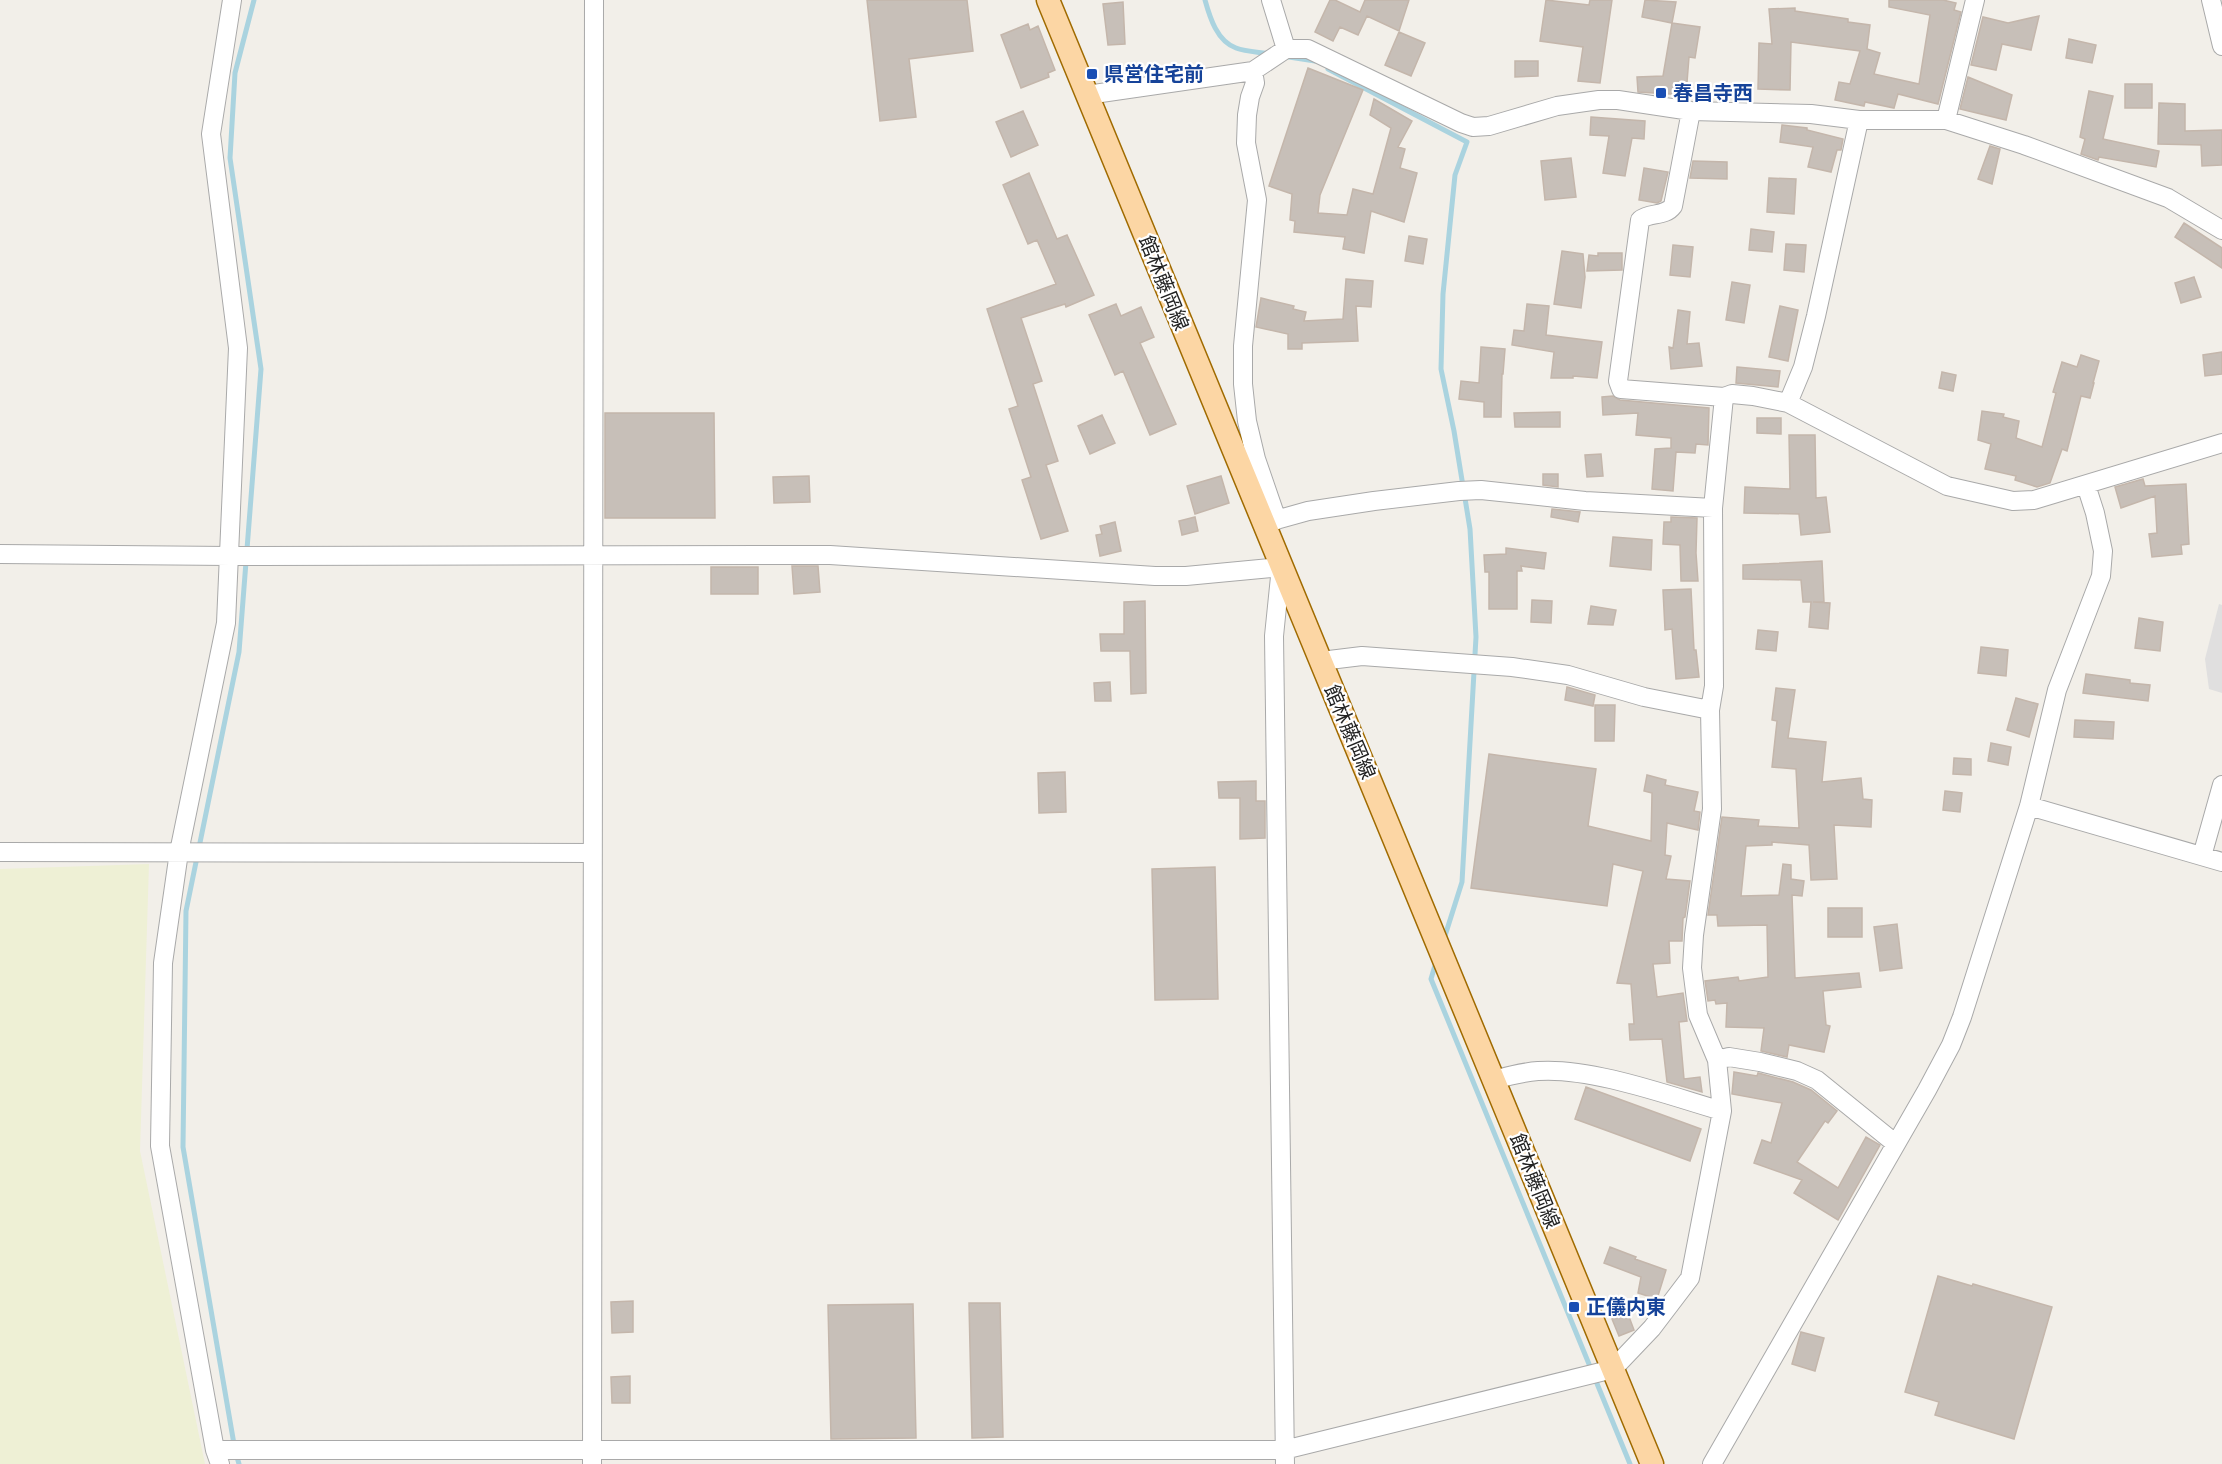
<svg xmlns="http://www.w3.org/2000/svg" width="2222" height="1464" viewBox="0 0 2222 1464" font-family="'Open Sans','Noto Sans JP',sans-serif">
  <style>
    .residential { fill: #e0dfdf }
    .farmland { fill: #eef0d5 }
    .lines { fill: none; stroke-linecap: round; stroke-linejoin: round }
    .stream { stroke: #aad3df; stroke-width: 5 }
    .building { fill: #c7bfb8; stroke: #c4b6ab; stroke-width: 1.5 }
    .minor-casing { stroke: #a9a9a9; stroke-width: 20 }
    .major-casing { stroke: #a06b00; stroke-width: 25 }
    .minor { stroke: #fff; stroke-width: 18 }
    .major { stroke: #fcd6a4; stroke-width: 22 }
    .transit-dot { fill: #1a4fb4; stroke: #fff; stroke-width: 2 }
    .labels { text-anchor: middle; stroke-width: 4.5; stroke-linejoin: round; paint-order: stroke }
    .transit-label { font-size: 20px; font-weight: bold; fill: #164399; stroke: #fff; text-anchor: start }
    .street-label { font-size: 20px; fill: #222; stroke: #fff }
  </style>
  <rect width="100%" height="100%" fill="#f2efe9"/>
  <path class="residential" d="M2219 604 2222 605V693L2209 689 2205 659Z"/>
  <path class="farmland" d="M149 864 140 1151 205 1464H0V869Z"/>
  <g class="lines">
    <path class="stream" d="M1205 0C1210 18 1217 41 1236 48 1246 52 1260 52 1271 54
      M1289 57 1315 61
      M1328 69 1467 142 1455 175 1443 294 1441 369 1454 431 1470 529 1476 637 1462 882 1444 939
      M1436 962 1431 979 1630 1464
      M239 1464 235 1450 183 1147 186 911 239 652 261 369 230 158 235 73 254 0"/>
  </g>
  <path class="building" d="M867 0H967L973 51 909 59 916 117 880 121Z
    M1330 0H1335L1360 12 1365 0H1409L1399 31 1367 16 1358 35 1340 27 1333 41 1315 32Z
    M1546 0 1589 5 1590 0H1612L1600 83 1578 81 1583 47 1540 41Z
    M1645 0 1676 2 1672 23 1642 17Z
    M1889 0H1943L1956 3 1954 10 1961 12 1938 104 1898 94 1894 108 1865 102 1864 106 1835 100 1839 82 1850 84 1860 51 1791 42 1790 90 1758 89 1759 43 1772 44 1769 9 1795 8V11L1848 19V22L1870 25 1867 49 1880 53 1874 74 1919 84 1930 15 1889 7Z
    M1123 2 1125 44 1108 45 1103 4Z
    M2039 16 2031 50 2002 44 1996 70 1971 65 1983 17 2008 23Z
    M1672 23 1700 27 1695 58 1689 57 1686 95 1638 92 1637 77 1663 76Z
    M1028 24 1030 30 1038 26 1055 70 1048 73 1049 77 1021 88 1001 35Z
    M1399 32 1425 43 1411 76 1385 65Z
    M2069 39 2096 45 2092 63 2066 58Z
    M1515 61H1538V76L1515 77Z
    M1308 68 1363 90 1320 195 1318 213 1347 215 1353 189 1373 194 1391 128 1370 115 1374 99 1412 121 1398 147 1405 149 1400 168 1417 173 1404 222 1371 211 1364 253 1343 249 1345 237 1294 232 1295 221 1290 220 1292 194 1269 186Z
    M1968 77 2012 95 2006 120 1960 109Z
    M2125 84H2152V108H2125Z
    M2089 91 2113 96 2103 139 2159 151 2156 167 2099 157 2098 160 2081 154 2085 139 2080 137Z
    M2159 103 2185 104V131L2222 130V165L2202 166 2201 145 2158 144Z
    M1023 111 1038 145 1011 157 996 122Z
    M1591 117 1645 121 1644 139 1632 138 1625 176 1603 173 1609 136 1590 135Z
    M1782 125 1807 128V130L1843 139 1841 150H1837L1831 172 1808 167 1813 147 1780 142Z
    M1990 146 2000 149 1992 184 1978 179Z
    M1571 158 1576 197 1545 200 1541 161Z
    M1693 161 1727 162V179L1690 178Z
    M1644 168 1668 172 1661 201 1657 203 1639 200Z
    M1029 173 1057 239 1067 235 1094 295 1066 307 1065 304 1021 318 1042 381 1033 384 1058 461 1046 465 1068 531 1041 539 1022 480 1031 477 1009 409 1018 406 987 309 1056 284 1037 240 1028 244 1003 185Z
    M1769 178 1796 179 1794 214 1767 212Z
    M2184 223 2222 248V268L2175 237Z
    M1751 229 1774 232 1772 252 1749 250Z
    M1409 236 1427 239 1423 264 1405 261Z
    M1786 244 1806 245 1804 272 1784 270Z
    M1673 245 1693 247 1690 277 1670 275Z
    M1562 251 1583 254 1585 277 1581 308 1554 304Z
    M1598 253H1622V270L1587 271 1589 255 1598 256Z
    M2194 277 2201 297 2181 303 2175 283Z
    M1346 279 1373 281 1371 307 1356 306 1358 341 1302 343V349H1288V334L1256 327 1261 298 1294 306 1293 309 1306 312 1304 321 1343 319Z
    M1732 282 1750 285 1744 323 1726 320Z
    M1116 304 1121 316 1141 307 1154 337 1140 343 1176 424 1150 435 1123 371 1115 375 1089 315Z
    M1527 304 1549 306 1546 335 1602 342 1597 378 1573 376V378H1551L1554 352 1512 345 1514 330 1524 331Z
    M1780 306 1798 310 1788 361 1769 357Z
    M1678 310 1690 312 1687 344 1699 343 1702 366 1671 369 1669 347 1673 348Z
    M1481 347 1505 349 1503 374H1502L1501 417H1484V402L1459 399 1461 381 1479 383Z
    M2222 352V374L2205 376 2203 355Z
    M2081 355 2099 361 2093 383H2094L2090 398 2081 396 2067 451 2062 449 2050 483 2037 487 2015 480 2016 476 1985 469 1991 444 1978 440 1982 411 2004 414 2003 417 2019 421 2016 438 2042 447 2056 393 2053 392 2062 362 2077 367Z
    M1737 367 1780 371 1778 387 1736 383Z
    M1942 372 1956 375 1953 391 1939 388Z
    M1613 396 1620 400 1709 408 1708 445 1696 444 1695 453 1676 452 1673 491 1652 489 1655 449 1671 448V438L1636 435 1638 413 1603 415 1602 397Z
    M1560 412V427H1515L1514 413Z
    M605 413H714L715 518H605Z
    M1102 415 1115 443 1090 454 1078 426Z
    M1757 418H1781V434L1757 433Z
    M1789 435H1815L1816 498 1826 497 1830 532 1801 535 1799 514 1744 513 1745 487 1790 489Z
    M1601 454 1603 476 1587 477 1585 455Z
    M1543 474H1558V487L1543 485Z
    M809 476 810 502 774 503 773 477Z
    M1221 476 1229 503 1195 514 1187 486Z
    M2143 479 2145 486 2186 484 2189 544 2181 545 2182 554 2152 557 2149 534 2157 533 2155 496 2121 508 2115 487Z
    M1552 509 1580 512 1578 522 1551 517Z
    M1195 517 1198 531 1182 535 1179 521Z
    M1671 517 1697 518 1696 553 1698 581H1681L1680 545 1663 544 1664 522H1671Z
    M1115 522 1121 551 1100 556 1096 535 1102 534 1100 526Z
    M1613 537 1652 540 1651 570 1610 566Z
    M1506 548 1546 553 1544 569 1521 566 1522 571H1517V609H1489V572H1485L1484 555 1506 554Z
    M1822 561 1824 602H1813L1830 603 1828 629 1809 627 1811 602H1803L1801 580 1743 579V565Z
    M792 566H818L820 592 794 594Z
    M711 567H758V594H711Z
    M1691 589 1694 650H1696L1699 677 1676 679 1672 629 1665 630 1663 590Z
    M1532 600 1552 601 1551 623 1531 622Z
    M1145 601 1146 693 1131 694 1130 651H1101L1100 634H1124V602Z
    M1591 606 1616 610 1613 625 1588 624Z
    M2139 618 2163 622 2160 651 2135 648Z
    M1758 630 1778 632 1776 651 1756 649Z
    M1981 647 2008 650 2006 676 1978 673Z
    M2086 674 2130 680V683L2150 685 2148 701 2083 693Z
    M1110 682 1111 701H1095L1094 683Z
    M1567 687 1595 695 1593 706 1565 700Z
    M1776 688 1795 690 1788 738 1826 742 1822 782 1861 778 1863 799 1872 800 1871 827 1834 825 1837 879 1811 880 1809 845 1772 842V845L1746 846 1741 896 1779 895 1783 864 1791 865V879L1804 881 1802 896 1792 895 1795 978 1859 973 1861 987 1823 991 1826 1025 1830 1026 1824 1052 1789 1045 1787 1057 1761 1051 1764 1028 1726 1027 1727 1003 1716 1004 1715 1000 1708 1001 1705 981 1738 977 1739 981 1768 977 1767 925 1718 926 1717 915H1708L1722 817 1759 820 1758 826 1799 828 1796 769 1772 767 1777 721 1772 720Z
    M2016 698 2038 704 2029 737 2007 730Z
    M1595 705H1615L1614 741H1595Z
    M2075 720 2114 722 2113 739 2074 737Z
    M1991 743 2011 747 2008 765 1988 761Z
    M1489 754 1596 769 1588 826 1651 841 1652 793 1644 791 1647 775 1666 780 1665 785 1698 792 1694 811 1700 812 1698 830 1667 823 1665 855 1671 856 1666 879 1690 881 1685 917 1683 918 1682 941H1669L1670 963 1653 964 1657 997 1683 993 1687 1021 1679 1022 1684 1079 1700 1077 1702 1092 1667 1082 1662 1039 1630 1040 1629 1024H1634L1631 984 1617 983 1643 871 1613 864 1607 906 1471 888Z
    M1954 758 1971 759V775L1953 774Z
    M1065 772 1066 812 1039 813 1038 773Z
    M1256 781V801H1265V838L1240 839V798H1219L1218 782Z
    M1945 791 1962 793 1960 812 1943 810Z
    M1215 867 1218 999 1155 1000 1152 869Z
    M1828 908H1862V937H1828Z
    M1897 924 1902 968 1880 971 1874 927Z
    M1734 1072 1757 1076 1758 1073 1793 1082 1811 1090 1837 1111 1828 1123 1825 1121 1797 1162 1838 1188 1866 1137 1880 1145 1838 1220 1794 1193 1802 1180 1754 1163 1762 1140 1771 1143 1782 1103 1732 1094Z
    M1586 1087 1701 1129 1690 1161 1575 1119Z
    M1610 1247 1636 1257 1635 1259 1666 1270 1657 1299 1638 1293 1641 1277 1604 1263Z
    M1938 1276 1972 1286 1973 1284 2052 1307 2014 1439 1935 1415 1939 1402 1905 1392Z
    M633 1301V1332L612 1333 611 1302Z
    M969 1303H1000L1003 1437 972 1438Z
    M913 1304 916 1438 831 1439 828 1305Z
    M1628 1314 1634 1330 1619 1336 1612 1319Z
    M1801 1332 1824 1338 1815 1371 1792 1364Z
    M630 1376V1403H612L611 1377Z"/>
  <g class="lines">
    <g class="minor-casing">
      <path id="minor" d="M1271 0 1286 49
        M2211 0 2222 46
        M1253 71 1255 83 1250 97 1247 115 1246 143 1257 200 1243 346V384L1247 421 1256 459 1277 520
        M1087 95 1253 71 1286 49H1308L1461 123 1473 127 1489 126 1557 106 1599 100H1618L1691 111 1811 114 1859 120H1946L2024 145 2168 198 2222 230
        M1691 111 1673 206C1665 217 1650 212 1640 220L1618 381 1621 389 1724 397
        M1946 120 1975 0
        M1788 403 1803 367 1816 316 1859 120
        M1265 523 1308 511 1374 501 1459 491 1481 490 1585 501 1713 508
        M0 554 229 556 830 555 1155 576H1186L1281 567 1274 636 1285 1464
        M1321 661 1362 656 1512 667 1568 675 1644 697 1710 710
        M2029 806 2222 862
        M0 852 592 853
        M2202 856 2222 785
        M1717 1060 1729 1057 1760 1062 1797 1071 1817 1080 1896 1144
        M1493 1080C1508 1076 1523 1072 1538 1071 1591 1067 1670 1096 1722 1111
        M215 1450H1284L1613 1369 1652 1328 1690 1278 1722 1111 1717 1060 1698 1015 1692 968 1694 935 1712 809 1710 710 1714 686 1713 508 1724 397 1732 394 1753 396 1788 403 1947 486 2013 501 2034 500 2222 443
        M220 1464 215 1450 160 1146 163 963 179 852 226 623 238 348 211 134 232 0
        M592 1464 594 0
        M1712 1464 1927 1090 1951 1045 1962 1017 2029 806 2057 690 2101 576 2103 551 2095 513 2086 485"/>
    </g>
    <g class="major-casing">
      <path id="major" d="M1048 0 1652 1464"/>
    </g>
    <use href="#minor" class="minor"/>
    <use href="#major" class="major"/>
  </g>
  <g class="transit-dot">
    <rect x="1086" y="68" width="12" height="12" rx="3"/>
    <rect x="1655" y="87" width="12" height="12" rx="3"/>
    <rect x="1568" y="1301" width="12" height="12" rx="3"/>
  </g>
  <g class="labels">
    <g class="transit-label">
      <text x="1104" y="81">県営住宅前</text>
      <text x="1673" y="100">春昌寺西</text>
      <text x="1586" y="1314">正儀内東</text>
    </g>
    <g class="street-label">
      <text transform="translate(1164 283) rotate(68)" y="7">館林藤岡線</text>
      <text transform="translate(1350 732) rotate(67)" y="7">館林藤岡線</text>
      <text transform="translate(1535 1181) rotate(68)" y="7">館林藤岡線</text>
    </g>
  </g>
</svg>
